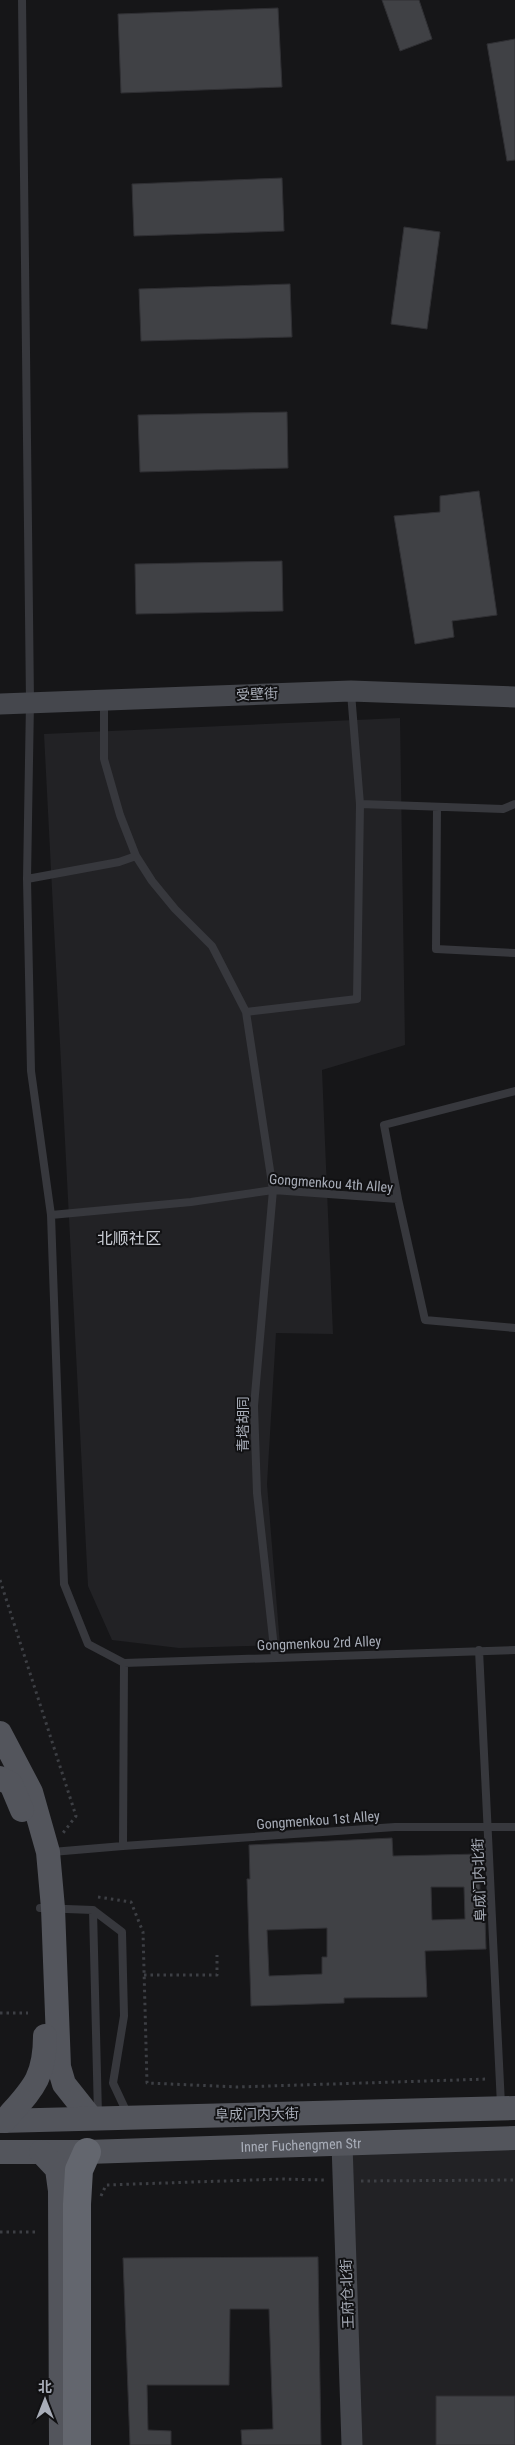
<svg xmlns="http://www.w3.org/2000/svg" width="515" height="2445" viewBox="0 0 515 2445" font-family="'Roboto Condensed','Noto Sans SC',sans-serif">
  <style>
    .built { fill: #222225 }
    .building { fill: #404145; stroke: #303034; fill-rule: evenodd }
    .lines { fill: none; stroke-linecap: round; stroke-linejoin: round }
    .path { stroke: #3d3f44; stroke-width: 3; stroke-dasharray: 2.5 4; stroke-linecap: butt }
    .lane { stroke: #37383d; stroke-width: 8 }
    .secondary { stroke: #45474d; stroke-width: 21 }
    .primary { stroke: #53555c; stroke-width: 24 }
    .highway { stroke: #63666e; stroke-width: 28 }
    .labels { text-anchor: middle; stroke-width: 4; stroke-linejoin: round; paint-order: stroke }
    .street-label { font-size: 14px; fill: #a8adb8; stroke: #111113 }
    .quarter-label { font-size: 16px; fill: #c9ccd4; stroke: #111113 }
  </style>
  <rect width="100%" height="100%" fill="#161618"/>
  <path class="built" d="M400 718 405 1045 322 1070 333 1334 276 1333 267 1484 280 1645 179 1648 112 1640 88 1586 44 734Z
    M515 2130V2445H352L342 2144Z"/>
  <path class="building" d="M382 0H419L432 39 400 51Z
    M278 8 282 87 121 93 118 14Z
    M515 39V160L507 161 487 44Z
    M282 178 284 231 134 236 132 184Z
    M404 227 440 232 427 329 391 324Z
    M290 284 292 337 141 341 139 289Z
    M287 412 288 468 140 472 138 415Z
    M479 491 497 615 452 621 454 637 415 644 394 516 440 512V496Z
    M282 561 283 611 136 614 135 564Z
    M392 1838 393 1856 479 1854 480 1890H482L483 1918H485L486 1949 425 1951 427 1997 344 1998V2003L251 2006 247 1879H250L249 1845ZM431 1887H464L465 1919 432 1920ZM327 1928V1957H322V1974L269 1976 267 1930Z
    M318 2257 321 2445H242L241 2430 273 2429 269 2309H230L229 2385H147L148 2430 171 2431V2445H130L123 2258Z
    M436 2396H515V2445H436Z"/>
  <g class="lines">
    <path class="path" d="M0 1580 76 1816 63 1833
      M98 1897 131 1902 143 1932 147 2083 238 2087 488 2079
      M144 1975H217V1955
      M0 2013H28
      M361 2181 515 2180
      M101 2196 106 2185 282 2179 324 2180
      M0 2232H35"/>
    <path class="lane" d="M22 0 30 702 27 879 31 1071 51 1215 64 1584 88 1644 124 1663 123 1846 52 1852
      M351 693 360 804
      M437 807 436 949 515 953
      M136 856 152 881 175 909 212 946 246 1012 273 1190 254 1406 257 1493 275 1657
      M27 879 119 862 136 856 120 815 104 759V702
      M246 1012 357 999 360 804 503 809 515 804
      M398 1199 384 1125 515 1091
      M51 1215 191 1202 273 1190 398 1199 425 1320 515 1328
      M479 1650 501 2105
      M124 1663 515 1650
      M123 1846 395 1827H515
      M40 1908 93 1910 122 1932 124 2016 113 2083 128 2115
      M93 1910 98 2115"/>
    <path class="secondary" d="M0 704 351 691 515 697
      M342 2144 352 2445"/>
    <g class="primary">
      <path d="M0 1733 31 1792 48 1852 53 1908 59 2067 64 2084 91 2118"/>
      <path d="M0 1778 11 1784 22 1810"/>
      <path d="M0 2121 515 2108"/>
      <path d="M4 2121C31 2090 45 2080 45 2036"/>
      <path id="s1" d="M0 2152H87L515 2138"/>
      <path d="M41 2152 57 2169 60 2191 61 2445"/>
    </g>
    <path class="highway" d="M77 2445V2204L79 2170 87 2152"/>
  </g>
  <g class="labels">
    <g class="street-label">
      <text transform="translate(257 694) rotate(-2)" y="5">受壁街</text>
      <text transform="translate(331 1183) rotate(4)" y="5">Gongmenkou 4th Alley</text>
      <text transform="translate(243 1424) rotate(-90)" y="5">青塔胡同</text>
      <text transform="translate(319 1643) rotate(-2)" y="5">Gongmenkou 2rd Alley</text>
      <text transform="translate(318 1820) rotate(-4)" y="5">Gongmenkou 1st Alley</text>
      <text transform="translate(479 1880) rotate(-92)" y="5">阜成门内北街</text>
      <text transform="translate(257 2114) rotate(-1)" y="5">阜成门内大街</text>
      <text dy="5" stroke="none"><textPath href="#s1" startOffset="301">Inner Fuchengmen Str</textPath></text>
      <text transform="translate(347 2294) rotate(-92)" y="5">王府仓北街</text>
    </g>
    <g class="quarter-label">
      <text x="129" y="1244">北顺社区</text>
    </g>
  </g>
  <g transform="translate(45 2400)" stroke="#111113" stroke-width="4" paint-order="stroke">
  <path d="M0-4L9 19L0 12L-9 19Z" fill="#a8adb8"/>
  <text y="-8" font-size="14" font-weight="bold" text-anchor="middle" fill="#a8adb8">北</text>
  </g>
</svg>
